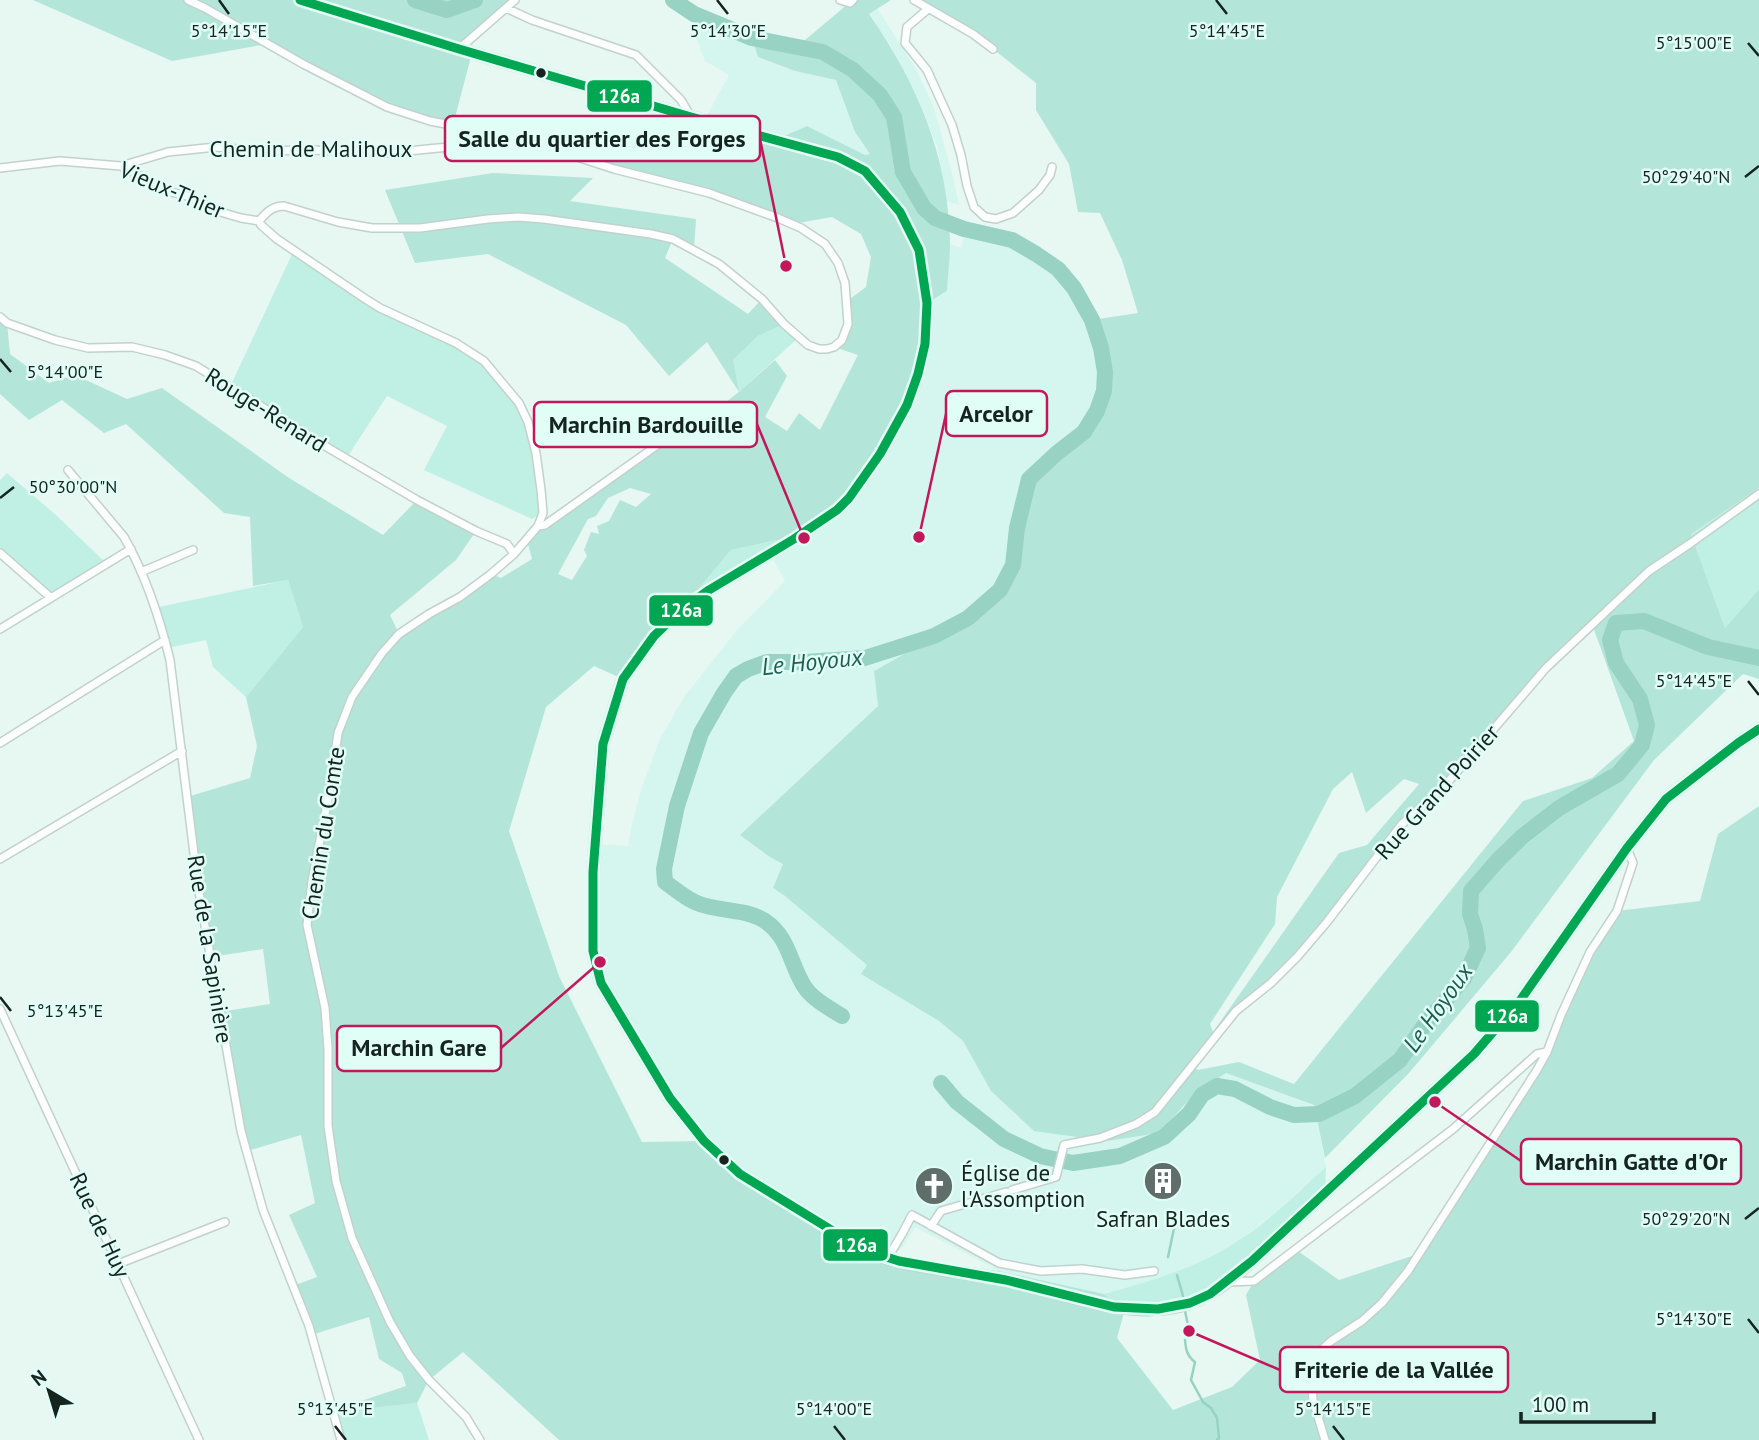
<svg xmlns="http://www.w3.org/2000/svg" width="1759" height="1440" viewBox="0 0 1759 1440" font-family="'PT Sans',sans-serif">
  <style>
    .built { fill: #d5f6ee }
    .green { fill: #bff0e3 }
    .forest { fill: #b4e5d9; fill-rule: evenodd }
    .lines { fill: none; stroke-linecap: round; stroke-linejoin: round }
    .stream { stroke: #97d2c3; stroke-width: 2.5 }
    .river { stroke: #97d2c3; stroke-width: 16 }
    .minor-casing { stroke: #c3d1cd; stroke-width: 10 }
    .secondary-casing { stroke: #c3d1cd; stroke-width: 14 }
    .minor { stroke: #fbfefd; stroke-width: 7 }
    .secondary { stroke: #fbfefd; stroke-width: 10 }
    .bus-1-casing { stroke: #e0fef6; stroke-width: 14 }
    .bus-1 { stroke: #00a651; stroke-width: 9 }
    .ticks { fill: none; stroke: #162420; stroke-width: 2.5 }
    .bus-dot { fill: #162420; stroke: #e0fef6; stroke-width: 2.5 }
    .labels { text-anchor: middle; stroke-width: 5; stroke-linejoin: round; paint-order: stroke }
    .street-label { font-size: 23px; fill: #162420; stroke: #e0fef6 }
    .poi-label { font-size: 23px; fill: #162420; stroke: #e0fef6; text-anchor: start }
    .water-label { font-size: 24px; font-style: italic; fill: #1e5d50; stroke: #e0fef6 }
    .ticks-label { font-size: 18px; text-anchor: middle; fill: #162420; stroke: #e0fef6; stroke-width: 5; stroke-linejoin: round; paint-order: stroke }
    .leader { fill: none; stroke: #c2185b; stroke-width: 2.5 }
    .callout-dot { fill: #c2185b; stroke: #e0fef6; stroke-width: 2.5 }
    .callout { fill: #e0fef6; stroke: #c2185b; stroke-width: 2.5 }
    .callout-label { font-size: 24px; text-anchor: middle; font-weight: bold; fill: #162420 }
    .line-badge { stroke: #e0fef6; stroke-width: 2.5 }
    .badge-label { font-size: 19px; text-anchor: middle; font-weight: bold; fill: #fff }
  </style>
  <rect width="100%" height="100%" fill="#e7f7f2"/>
  <path class="built" d="M877 8 916 69 934 108 952 173 959 205 947 201 937 146 918 99 890 45 869 14Z
    M694 14 752 38 758 57 795 71 836 80 855 132 871 154 865 155 807 126 775 140 704 121 729 75 705 61 690 22Z
    M964 229 1012 240 1036 254 1058 269 1074 288 1092 320 1101 348 1105 372 1104 391 1097 411 1084 432 1057 453 1029 479 1017 528 1013 565 1000 590 968 618 874 671 878 706 740 835 784 864 774 888 785 896 868 965 862 974 939 1021 963 1041 1159 1133 1195 1093 1226 1073 1314 1105 1326 1167 1281 1208 1240 1240 1201 1262 1154 1280 1104 1294 999 1271 915 1227 904 1246 887 1260 740 1174 670 1098 601 983 593 951 596 844 628 846 631 829 641 790 660 739 684 697 738 629 785 581 770 554 824 520 927 303 947 291 950 244 962 248Z"/>
  <path class="green" d="M294 250 364 298 484 361 500 380 528 422 543 513 532 519 424 470 447 426 387 396 346 459 230 387Z
    M784 324 799 337 739 392 732 361 758 336Z
    M7 473 57 516 107 564 50 597 0 553V480Z
    M1759 488V589L1725 628 1691 534Z
    M777 540 783 546 679 612 731 550Z
    M288 580 303 627 246 697 213 667 206 640 167 648 154 608Z
    M1326 1167 1325 1192 1252 1261 1199 1299 1125 1309 1104 1294C1151 1281 1198 1268 1239 1240 1271 1220 1298 1192 1326 1167Z
    M417 1403 429 1440H341L334 1417 363 1409Z"/>
  <path class="forest" d="M33 0H515L460 49 472 53 453 125 387 107 267 44 172 61Z
    M840 0H891L869 14C917 83 949 157 950 243 950 259 948 275 947 291L927 303 925 344 907 405 849 498 783 546 777 540 731 550 623 679 594 666 546 707 509 831 559 976 642 1142 704 1141 740 1174 887 1260 999 1271 1104 1294 1125 1309 1117 1338 1173 1410 1232 1387 1260 1360 1246 1295 1254 1281 1295 1249 1339 1280 1418 1254 1537 1070 1590 952 1617 911 1700 901 1718 834 1759 806V1440H559L463 1352 429 1380 417 1403 363 1409 361 1401 406 1386 402 1373 379 1359 369 1317 311 1335 293 1286 317 1277 289 1215 315 1203 301 1135 247 1151 220 1012 270 1004 263 949 211 957 187 797 250 778 257 746 246 697 303 627 288 580 253 586 250 517 224 513 126 424 104 433 62 400 29 420 0 394V317L7 323 10 354 49 383 75 375 127 399 162 388 289 478 383 535 417 500 476 531 456 560 390 615 399 634 491 574 501 578 532 559 527 540 538 526 684 430 692 428 739 392 707 342 669 376 626 325 488 254 415 263 385 190 493 173 593 178 570 201 696 219 694 249 673 239 665 258 748 314 762 299 784 324 758 336 733 360 739 392 775 360 787 376 765 417 787 431 799 413 820 430 858 355 834 347 845 334 847 301 866 287 871 257 861 234 832 217 792 224 709 193 578 158 566 139 602 136 610 149 696 160 704 121 775 140 807 126 865 155 870 154 855 132 836 80 795 71 758 57 752 38 798 46 849 3ZM630 488 651 494 636 507 620 500 609 521 597 526 599 534 591 532 584 550 587 556 572 580 558 574 588 519 596 516 608 498Z
    M914 0H1759V488L1691 534 1725 628 1759 589V679L1743 674 1654 760 1511 952 1409 1073 1325 1158 1314 1105 1226 1073 1195 1093 1159 1133 1107 1141 1034 1131 991 1091 963 1041 939 1021 861 974 867 965 785 896 773 888 783 864 770 857 740 835 878 706 874 671 968 618 1000 590 1013 565 1017 528 1029 479 1057 453 1084 432 1097 411 1104 391 1105 372 1101 348 1092 320 1138 313 1122 260 1100 213 1078 212 1069 164 1036 110V83L993 49ZM1592 624 1634 741 1592 778 1523 801 1294 1084 1239 1062 1198 1070 1192 1066 1236 1011 1298 956 1402 824 1484 743 1546 668ZM1352 772 1366 813 1404 779 1419 784 1367 845 1339 853 1213 1032 1210 1024 1275 924 1277 897 1333 789Z"/>
  <g class="lines">
    <path class="stream" d="M1168 1257 1177 1214
      M1177 1275 1183 1296
      M1185 1311 1188 1325
      M1185 1340C1186 1350 1187 1356 1195 1362L1191 1380 1203 1402 1211 1408 1217 1418 1219 1438 1217 1440"/>
    <path class="river" d="M415 0 447 10 475 0
      M673 0 694 14 752 38 823 52 853 70 880 95 894 117 903 172 924 208 935 218 964 229 1012 240 1036 254 1058 269 1074 288 1092 320 1101 348 1105 372 1104 391 1097 411 1084 432 1057 453 1029 479 1017 528 1013 565 1000 590 968 618 934 636 865 658 805 662H767L748 669 736 676 724 693 701 733 677 806 664 869 665 882C675 889 686 899 697 903 718 912 745 908 765 921 789 937 790 964 804 986 812 999 829 1008 842 1016
      M941 1083 957 1102 1004 1139 1040 1156 1073 1163 1120 1156 1164 1137 1189 1114 1202 1095 1217 1086 1235 1089 1270 1107 1294 1115 1319 1114 1355 1096 1400 1060 1424 1026 1464 978 1478 948 1475 929 1470 914 1471 891 1499 859 1523 836 1559 808 1618 774 1642 745 1647 725 1640 699 1616 663 1610 640 1616 623 1644 621 1708 647 1759 658"/>
    <g class="minor-casing">
      <path id="minor" d="M188 0 205 8 303 64 387 107 430 121 519 138 614 169 709 193 778 218 801 228 825 244 838 263 845 283 848 324 842 340 834 347 827 349H819L808 345 784 324 762 299 719 264 673 239 651 234 544 219 518 217 488 219 420 228H372L338 222 284 206C272 206 266 213 259 221
        M840 0 850 3 853 0
        M914 0 973 34 993 49
        M506 8 532 20 636 55 681 100 691 117
        M928 9 907 27 905 43 927 70 952 125 961 155 967 186 974 207 985 217 996 219 1013 213 1039 190 1050 175 1052 167
        M459 49 515 0
        M121 166 168 152 216 147 258 151 312 150 387 153 459 146H528L542 141 602 136 708 142H739L745 141 749 133
        M0 168 60 161 121 166 171 192 187 196 217 211 241 218 259 221
        M259 221 261 225 277 239 364 298 380 308 456 343 484 361 519 403 528 422 536 453 541 490 543 513 538 526 514 554 491 574 460 597 429 614 399 634 382 653 352 697 338 733 329 794 312 881 307 925 325 1008 328 1049V1126L336 1181 352 1238 390 1322 410 1356 429 1380 466 1417 480 1440
        M0 317 7 323 55 340 88 348 132 347 165 355 196 366 330 449 417 500 476 531 507 544 514 554
        M68 470 124 537C145 574 160 619 170 660L198 886 241 1131 263 1210 309 1326 341 1440
        M538 526 545 525 663 441 684 430
        M0 553 50 597
        M141 572 193 550
        M0 629 131 549
        M0 743 165 640
        M0 859 182 751
        M0 1009 199 1440
        M1012 1190 1056 1177 1064 1145 1100 1138 1136 1124 1155 1112 1236 1011 1271 983 1298 956 1327 922 1402 824 1442 789 1546 668 1649 571 1691 543 1759 494
        M931 1226 941 1211 1006 1192
        M887 1259 902 1234 912 1215 999 1263 1041 1271 1082 1269 1125 1275 1154 1271
        M118 1264 225 1222
        M1228 1282 1254 1281 1453 1129 1537 1054 1547 1052
        M1325 1440 1313 1400 1311 1375 1317 1354 1331 1341 1362 1321 1382 1303 1408 1271 1537 1070 1547 1052 1561 1015 1590 952 1617 911 1633 863 1627 848"/>
    </g>
    <g class="secondary-casing">
      <path id="secondary" d="M300 0 459 49 691 117 838 157 865 171 900 212 919 250 927 303 925 344 918 374 907 405 880 454 849 498 837 510 794 539 709 590 679 612 654 636 623 679 603 744 593 872V951L601 983 670 1098 704 1141 740 1174 864 1250C909 1269 959 1270 1006 1280 1063 1292 1121 1319 1180 1306 1208 1300 1231 1279 1252 1261L1474 1054 1519 1002 1627 848 1666 799 1738 743 1759 729"/>
    </g>
    <use href="#minor" class="minor"/>
    <use href="#secondary" class="secondary"/>
    <g class="bus-1-casing">
      <path id="bus-1" d="M300 0 459 49 691 117 838 157 865 171 900 212 919 250 927 303 925 344 918 374 907 405 880 454 849 498 837 510 794 539 709 590 679 612 654 636 623 679 603 744 593 872V951L601 983 670 1098 704 1141 740 1174 864 1250 899 1261 1006 1280 1114 1307 1158 1309 1190 1303 1210 1294 1252 1261 1474 1054 1519 1002 1627 848 1666 799 1738 743 1759 729"/>
    </g>
    <use href="#bus-1" class="bus-1"/>
  </g>
  <path class="ticks" d="M219 0 229 14M717 0 728 14M1216 0 1227 14M1748 43 1759 56M1745 177 1759 166M0 359 11 372M0 498 14 487M1748 681 1759 695M0 997 11 1011M1745 1219 1759 1208M1748 1319 1759 1333M335 1426 346 1440M834 1426 845 1440M1333 1426 1344 1440"/>
  <defs>
    <g id="building-disc" transform="scale(2.0125)"><circle r="9.5" fill="#5f6e6a" stroke="#e0fef6"/><path d="M-4-6H4V6H1V3H-1V6H-4ZM-2.5-4.3h1.7v1.8h-1.7ZM.8-4.3h1.7v1.8H.8ZM-2.5-1h1.7V.8h-1.7ZM.8-1h1.7V.8H.8Z" fill="#fff"/></g>
    <g id="church-disc" transform="scale(2.0125)"><circle r="9.5" fill="#5f6e6a" stroke="#e0fef6"/><path d="M-1.2-6h2.4v3.5h3.3v2.4h-3.3V6h-2.4V-.1h-3.3v-2.4h3.3Z" fill="#fff"/></g>
  </defs>
  <g fill-rule="evenodd">
    <use href="#building-disc" x="1163" y="1181"/>
    <use href="#church-disc" x="934" y="1186"/>
  </g>
  <g class="bus-dot">
    <circle cx="541" cy="73" r="6"/>
    <circle cx="724" cy="1160" r="6"/>
  </g>
  <g class="labels">
    <g class="street-label">
      <text x="311" y="157">Chemin de Malihoux</text>
      <text transform="translate(172 190) rotate(23)" y="8">Vieux-Thier</text>
      <text transform="translate(266 410) rotate(32)" y="8">Rouge-Renard</text>
      <text transform="translate(1437 792) rotate(-48)" y="8">Rue Grand Poirier</text>
      <text transform="translate(323 833) rotate(-81)" y="8">Chemin du Comte</text>
      <text transform="translate(210 949) rotate(81)" y="8">Rue de la Sapinière</text>
      <text transform="translate(100 1225) rotate(65)" y="8">Rue de Huy</text>
    </g>
    <g class="poi-label">
      <text x="961" y="1181">Église de<tspan x="961" dy="26">l'Assomption</tspan></text>
      <text x="1163" y="1227" text-anchor="middle">Safran Blades</text>
    </g>
    <g class="water-label">
      <text transform="translate(812 662) rotate(-6)" y="8">Le Hoyoux</text>
      <text transform="translate(1438 1008) rotate(-55)" y="8">Le Hoyoux</text>
    </g>
  </g>
  <g class="ticks-label">
    <text x="229" y="37">5°14'15"E</text>
    <text x="728" y="37">5°14'30"E</text>
    <text x="1227" y="37">5°14'45"E</text>
    <text x="1694" y="49">5°15'00"E</text>
    <text x="1686" y="183">50°29'40"N</text>
    <text x="65" y="378">5°14'00"E</text>
    <text x="73" y="493">50°30'00"N</text>
    <text x="1694" y="687">5°14'45"E</text>
    <text x="65" y="1017">5°13'45"E</text>
    <text x="1686" y="1225">50°29'20"N</text>
    <text x="1694" y="1325">5°14'30"E</text>
    <text x="335" y="1415">5°13'45"E</text>
    <text x="834" y="1415">5°14'00"E</text>
    <text x="1333" y="1415">5°14'15"E</text>
  </g>
  <path class="leader" d="M786 266L760 139M919 537L946 414M804 538L757 424M600 962L501 1048M1435 1102L1521 1161M1189 1331L1280 1370"/>
  <g class="callout-dot">
    <circle cx="786" cy="266" r="7"/>
    <circle cx="919" cy="537" r="7"/>
    <circle cx="804" cy="538" r="7"/>
    <circle cx="600" cy="962" r="7"/>
    <circle cx="1435" cy="1102" r="7"/>
    <circle cx="1189" cy="1331" r="7"/>
  </g>
  <g class="callout">
    <rect x="445" y="116" width="315" height="45" rx="7"/>
    <rect x="946" y="391" width="101" height="45" rx="7"/>
    <rect x="534" y="402" width="223" height="45" rx="7"/>
    <rect x="337" y="1026" width="164" height="45" rx="7"/>
    <rect x="1521" y="1139" width="220" height="45" rx="7"/>
    <rect x="1280" y="1347" width="228" height="45" rx="7"/>
  </g>
  <g class="callout-label">
    <text x="602" y="147">Salle du quartier des Forges</text>
    <text x="996" y="422">Arcelor</text>
    <text x="646" y="433">Marchin Bardouille</text>
    <text x="419" y="1056">Marchin Gare</text>
    <text x="1631" y="1170">Marchin Gatte d'Or</text>
    <text x="1394" y="1378">Friterie de la Vallée</text>
  </g>
  <g class="line-badge">
    <rect x="586" y="79" width="67" height="34" rx="7" fill="#00a651"/>
    <rect x="648" y="594" width="66" height="33" rx="7" fill="#00a651"/>
    <rect x="1474" y="999" width="66" height="34" rx="7" fill="#00a651"/>
    <rect x="822" y="1228" width="67" height="34" rx="7" fill="#00a651"/>
  </g>
  <g class="badge-label">
    <text x="619" y="103">126a</text>
    <text x="681" y="617">126a</text>
    <text x="1507" y="1023">126a</text>
    <text x="856" y="1252">126a</text>
  </g>
  <g transform="translate(49 1391) rotate(322)" stroke="#e0fef6" stroke-width="5" paint-order="stroke">
  <path d="M0-5L12 26L0 18L-12 26Z" fill="#162420"/>
  <text y="-10" font-size="19" font-weight="bold" text-anchor="middle" fill="#162420">N</text>
  </g>
  <path d="M1521 1412v10h133v-10" fill="none" stroke="#162420" stroke-width="3.5"/>
  <text x="1532" y="1412" font-size="21" fill="#162420" stroke="#e0fef6" stroke-width="5" paint-order="stroke">100 m</text>
</svg>
